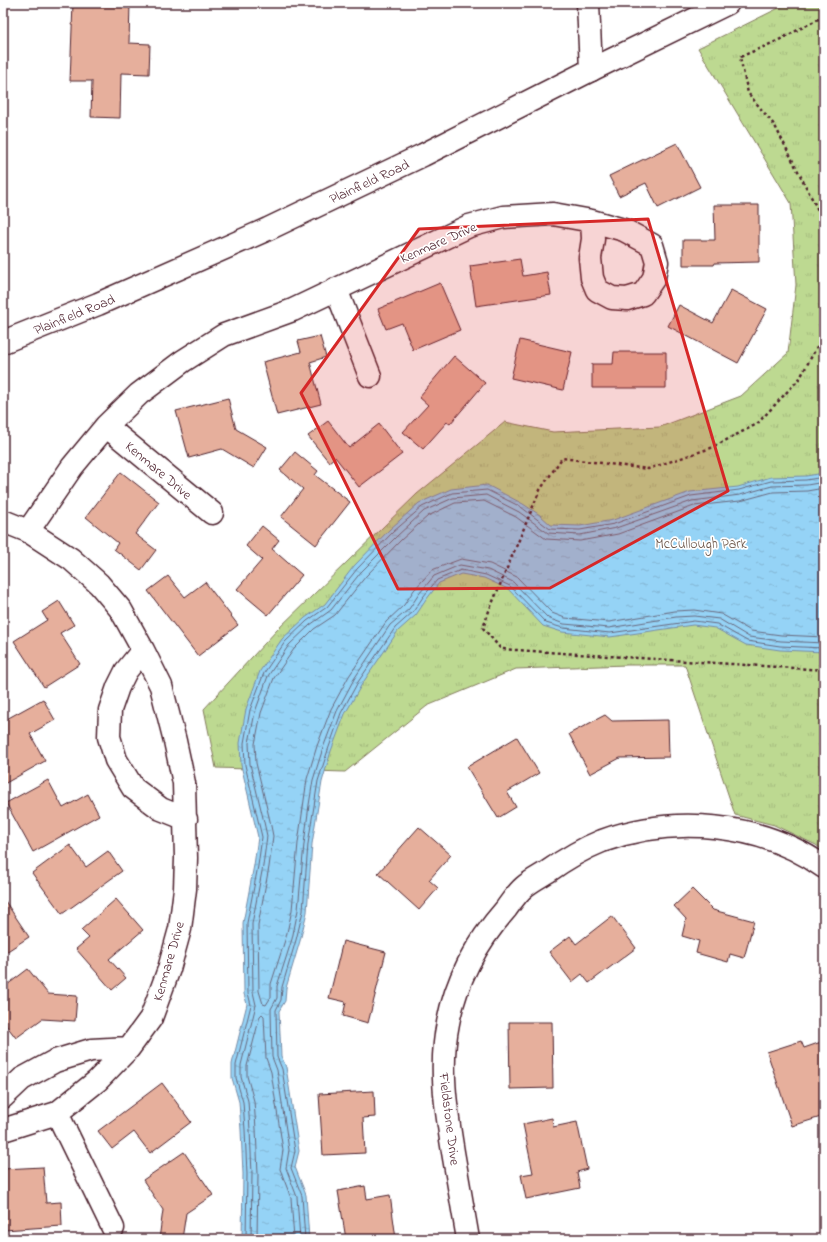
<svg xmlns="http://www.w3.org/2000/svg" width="827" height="1242" viewBox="0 0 827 1242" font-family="'Indie Flower',sans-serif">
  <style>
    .grass { fill: url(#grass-tufts); stroke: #847c5e }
    .water { fill: url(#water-ripples); stroke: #778ba5 }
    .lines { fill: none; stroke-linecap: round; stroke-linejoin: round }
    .shore { stroke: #68677c; stroke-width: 1 }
    .building { fill: #e6af9c; stroke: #4a1f2b }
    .minor-casing { stroke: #4a1f2b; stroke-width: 25 }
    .major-casing { stroke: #4a1f2b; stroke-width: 25 }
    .path { stroke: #4a1f2b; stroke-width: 2.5; stroke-dasharray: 3 3; stroke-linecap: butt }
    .minor { stroke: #fff; stroke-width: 22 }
    .major { stroke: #fff; stroke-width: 22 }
    .marked { fill: #d62828; fill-opacity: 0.2; stroke: #d62828; stroke-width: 3; stroke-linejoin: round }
    .labels { text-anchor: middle; stroke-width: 3.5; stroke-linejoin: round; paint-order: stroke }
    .street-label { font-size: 14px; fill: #4a1f2b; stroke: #fff }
    .park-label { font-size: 14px; fill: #6c574a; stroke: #fff }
  </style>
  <defs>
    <pattern id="grass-tufts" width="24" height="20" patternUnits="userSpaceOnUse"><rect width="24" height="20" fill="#bdd991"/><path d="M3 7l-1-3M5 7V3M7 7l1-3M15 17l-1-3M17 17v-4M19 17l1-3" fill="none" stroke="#a4ba7d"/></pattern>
    <pattern id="water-ripples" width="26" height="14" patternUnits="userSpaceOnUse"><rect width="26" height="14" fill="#95d3f6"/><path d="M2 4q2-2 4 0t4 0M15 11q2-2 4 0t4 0" fill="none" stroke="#82b5d3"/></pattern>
  </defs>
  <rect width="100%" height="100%" fill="#fff"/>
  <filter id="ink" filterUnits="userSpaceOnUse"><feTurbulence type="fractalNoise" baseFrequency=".025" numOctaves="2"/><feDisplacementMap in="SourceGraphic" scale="8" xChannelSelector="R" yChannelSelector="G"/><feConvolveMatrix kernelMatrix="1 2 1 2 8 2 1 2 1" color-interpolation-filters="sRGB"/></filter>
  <g filter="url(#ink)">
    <path class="grass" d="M789 3H824V851L816 845 774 825 735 815 685 665H627L516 669 427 706 345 772 216 768 204 709 277 630 417 494 505 422 553 432 660 427 741 396 788 353 796 285 791 203 698 48Z"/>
    <path class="water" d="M824 473V652L780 650 746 645 715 628 693 625 610 637 562 632 543 626 508 589 484 578 461 574 439 583 426 600 416 615 398 631 362 684 345 714 331 751 322 782 318 806 312 844 307 912 300 941 286 988 285 1001 279 1011 281 1056 286 1067 299 1151 295 1167 306 1195 309 1239H242L243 1174 241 1130 239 1102 232 1078V1064L247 1004 244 994 243 923 254 865 258 837 241 765 240 743 246 709 260 671 282 639 305 618 325 604 354 566 390 529 419 503 451 489 487 485 523 504 540 515 551 525 580 526 613 520 690 492 738 487 771 477 806 476Z"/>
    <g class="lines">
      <path class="shore" d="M824 488 807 491 773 492 740 501 694 506 618 534 580 541 546 539 516 517 484 501 455 503 428 516 401 540 366 576 335 615 314 629 294 649 274 678 261 713 255 744 256 763 270 821 273 836 269 867 258 925 259 991 263 1004 266 1005 271 997V984L286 937 292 910 298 843 307 779 317 746 331 709 349 676 386 622 404 605 414 590 432 570 461 559 490 564 517 577 552 613 565 618 609 622 675 611 694 610 721 614 751 631 781 635 824 637
        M246 1239 247 1174 245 1130 243 1102 236 1078V1065L251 1005 248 993 247 923 258 866 262 837 245 765 244 743 250 710 264 673 285 642 307 621 327 607 357 569 393 532 422 507 452 493 487 490 521 507 550 529 580 530 614 524 691 496 739 490 771 481 806 480 824 477
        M251 1239 252 1174 250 1130 248 1101 241 1077V1065L256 1005 253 992 252 924 263 866 267 836 264 822 250 764 249 743 255 712 268 676 289 645 310 625 331 610 361 572 397 536 424 511 453 498 486 495 519 512 548 533 580 535 616 528 692 501 740 495 772 486 807 485 824 482
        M257 1239 258 1174 256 1129 254 1101 247 1076V1066L260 1016 262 1014 264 1016 266 1058 271 1072 283 1150 280 1169 291 1198 294 1239
        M300 1239 297 1197 286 1168 289 1150 277 1070 272 1057 271 1009 277 998V986L292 939 298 910 304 844 309 805 313 780 323 748 337 711 354 679 390 625 409 609 419 594 434 576 460 565 488 570 513 582 548 618 564 624 609 628 676 617 694 616 719 619 749 637 781 641 824 643
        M305 1239 302 1196 291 1168 295 1151 282 1069 277 1057 276 1010 281 1000 282 987 296 940 303 911 308 844 314 806 318 781 328 750 341 713 358 682 395 628 413 612 423 597 437 580 461 570 486 575 510 586 546 623 563 628 610 633 694 621 717 624 747 641 780 646 824 648"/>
    </g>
    <path class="building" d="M73 3H130L129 43 150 44 149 74 121 73 120 118 91 117 92 81H70Z
      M677 143 700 187 658 208 646 183 619 196 609 176Z
      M714 205H759V262L715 263 714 265H683V240H715Z
      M520 259 523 276 547 272 551 295 476 306 470 266Z
      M440 283 460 330 413 350 402 323 386 329 378 309Z
      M731 290 767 309 738 363 668 326 679 305 713 323Z
      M320 336 326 357 310 362 321 404 277 415 263 362 301 352 298 341Z
      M520 340 572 352 563 390 511 378Z
      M614 352H666V388H592V364H613Z
      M454 356 485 383 450 424 447 422 423 449 403 432 428 405 419 397Z
      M228 398 236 429 267 447 254 468 222 449 189 458 176 411Z
      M328 421 349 448 379 424 402 454 359 487 335 457 329 462 308 436Z
      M295 452 318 471 315 475 350 502 316 545 281 517 303 489 280 470Z
      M121 472 159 502 135 534 156 550 141 570 114 549 118 543 86 517Z
      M262 526 279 540 272 549 302 575 268 615 237 589 262 560 246 546Z
      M168 576 185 597 205 582 238 625 198 656 148 591Z
      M59 601 74 625 60 633 80 664 44 687 14 641 47 620 42 612Z
      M43 699 55 720 30 734 45 761 4 784 3 721Z
      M605 715 612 721 668 720 669 757 620 758 590 774 569 734Z
      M517 737 539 773 507 792 516 807 498 818 467 767Z
      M48 780 63 808 88 794 99 815 33 852 6 803Z
      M419 827 451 855 429 880 438 888 419 910 378 873Z
      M70 845 86 867 108 851 122 871 62 914 32 873Z
      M692 889 713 910 754 921 744 958 730 954 728 962 696 953 699 941 682 936 686 919 674 906Z
      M116 899 143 930 109 959 126 978 112 990 76 949 89 938 81 930Z
      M5 901 29 937 3 954V902Z
      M612 916 636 948 589 983 582 974 572 982 549 952 570 936 576 944Z
      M343 941 386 952 368 1023 343 1016 346 1002 329 998Z
      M28 969 48 994 77 996 75 1021 42 1019 16 1038 3 1021V988Z
      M509 1022H552L553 1088 510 1089Z
      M801 1041 804 1048 824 1041V1073H823L824 1077V1116L792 1126 767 1052Z
      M162 1083 191 1122 150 1153 134 1132 112 1149 98 1131Z
      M374 1091 375 1117 363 1118 365 1153 323 1155 319 1094Z
      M552 1118 553 1127 577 1122 587 1169 577 1172 580 1188 526 1199 521 1175 533 1173 523 1124Z
      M184 1152 213 1195 186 1213 182 1239H159L163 1210 143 1180Z
      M43 1167 46 1203 61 1202 62 1226 4 1230 3 1169Z
      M365 1186 367 1199 390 1195 396 1239H346L338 1191Z"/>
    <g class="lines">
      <g class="minor-casing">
        <path id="minor" d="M588 3 591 70
          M592 221 624 230 652 245 657 262 654 278 643 294 627 299 612 298 597 290 592 278 590 258 593 239Z
          M336 289 370 376
          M106 426 212 513
          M3 521 28 531 71 559 99 584 121 610 143 650 161 686 175 741 184 783 186 858 185 889 180 929 169 969 151 1018 129 1048 97 1081 57 1113 3 1130
          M28 531 72 467 106 426 139 394 183 361 224 335 293 310 469 226 503 217 553 214 592 221
          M143 650 126 671 118 687 110 710 109 737 116 760 133 788 161 809 186 819
          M3 1097 22 1079 55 1061 91 1050 129 1048
          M57 1113 113 1228
          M468 1239C463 1210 458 1181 453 1152 446 1109 439 1067 448 1023 456 980 477 942 506 909 511 902 517 893 524 887 531 881 539 877 547 872 564 860 582 849 602 841 674 815 761 822 824 867"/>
      </g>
      <g class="major-casing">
        <path id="major" d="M3 342 98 304 268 229 423 155 591 70 728 3"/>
      </g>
      <path class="path" d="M824 16 777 41 740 57 748 93 775 126 824 222
        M824 311 820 341 800 378 757 424 711 448 648 469 562 458 540 490 489 611 483 628 501 649 824 670"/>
      <use href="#minor" class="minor"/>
      <use href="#major" class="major"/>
    </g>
  </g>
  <path class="marked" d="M648 219 728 491 550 588 398 589 301 393 419 229Z"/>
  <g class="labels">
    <g class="street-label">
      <text transform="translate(369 181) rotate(-25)" y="5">Plainfield Road</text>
      <text transform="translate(438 242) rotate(-24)" y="5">Kenmare Drive</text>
      <text transform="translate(74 314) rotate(-22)" y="5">Plainfield Road</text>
      <text transform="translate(159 470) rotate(40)" y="5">Kenmare Drive</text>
      <text transform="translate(168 961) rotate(-74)" y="5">Kenmare Drive</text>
      <text transform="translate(450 1119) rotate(83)" y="5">Fieldstone Drive</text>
    </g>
    <g class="park-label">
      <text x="701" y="548">McCullough Park</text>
    </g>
  </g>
  <rect width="827" height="1242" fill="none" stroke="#fff" stroke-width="16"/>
  <rect x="8" y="8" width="811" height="1226" fill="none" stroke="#4a1f2b" stroke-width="1.5" filter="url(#ink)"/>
</svg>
